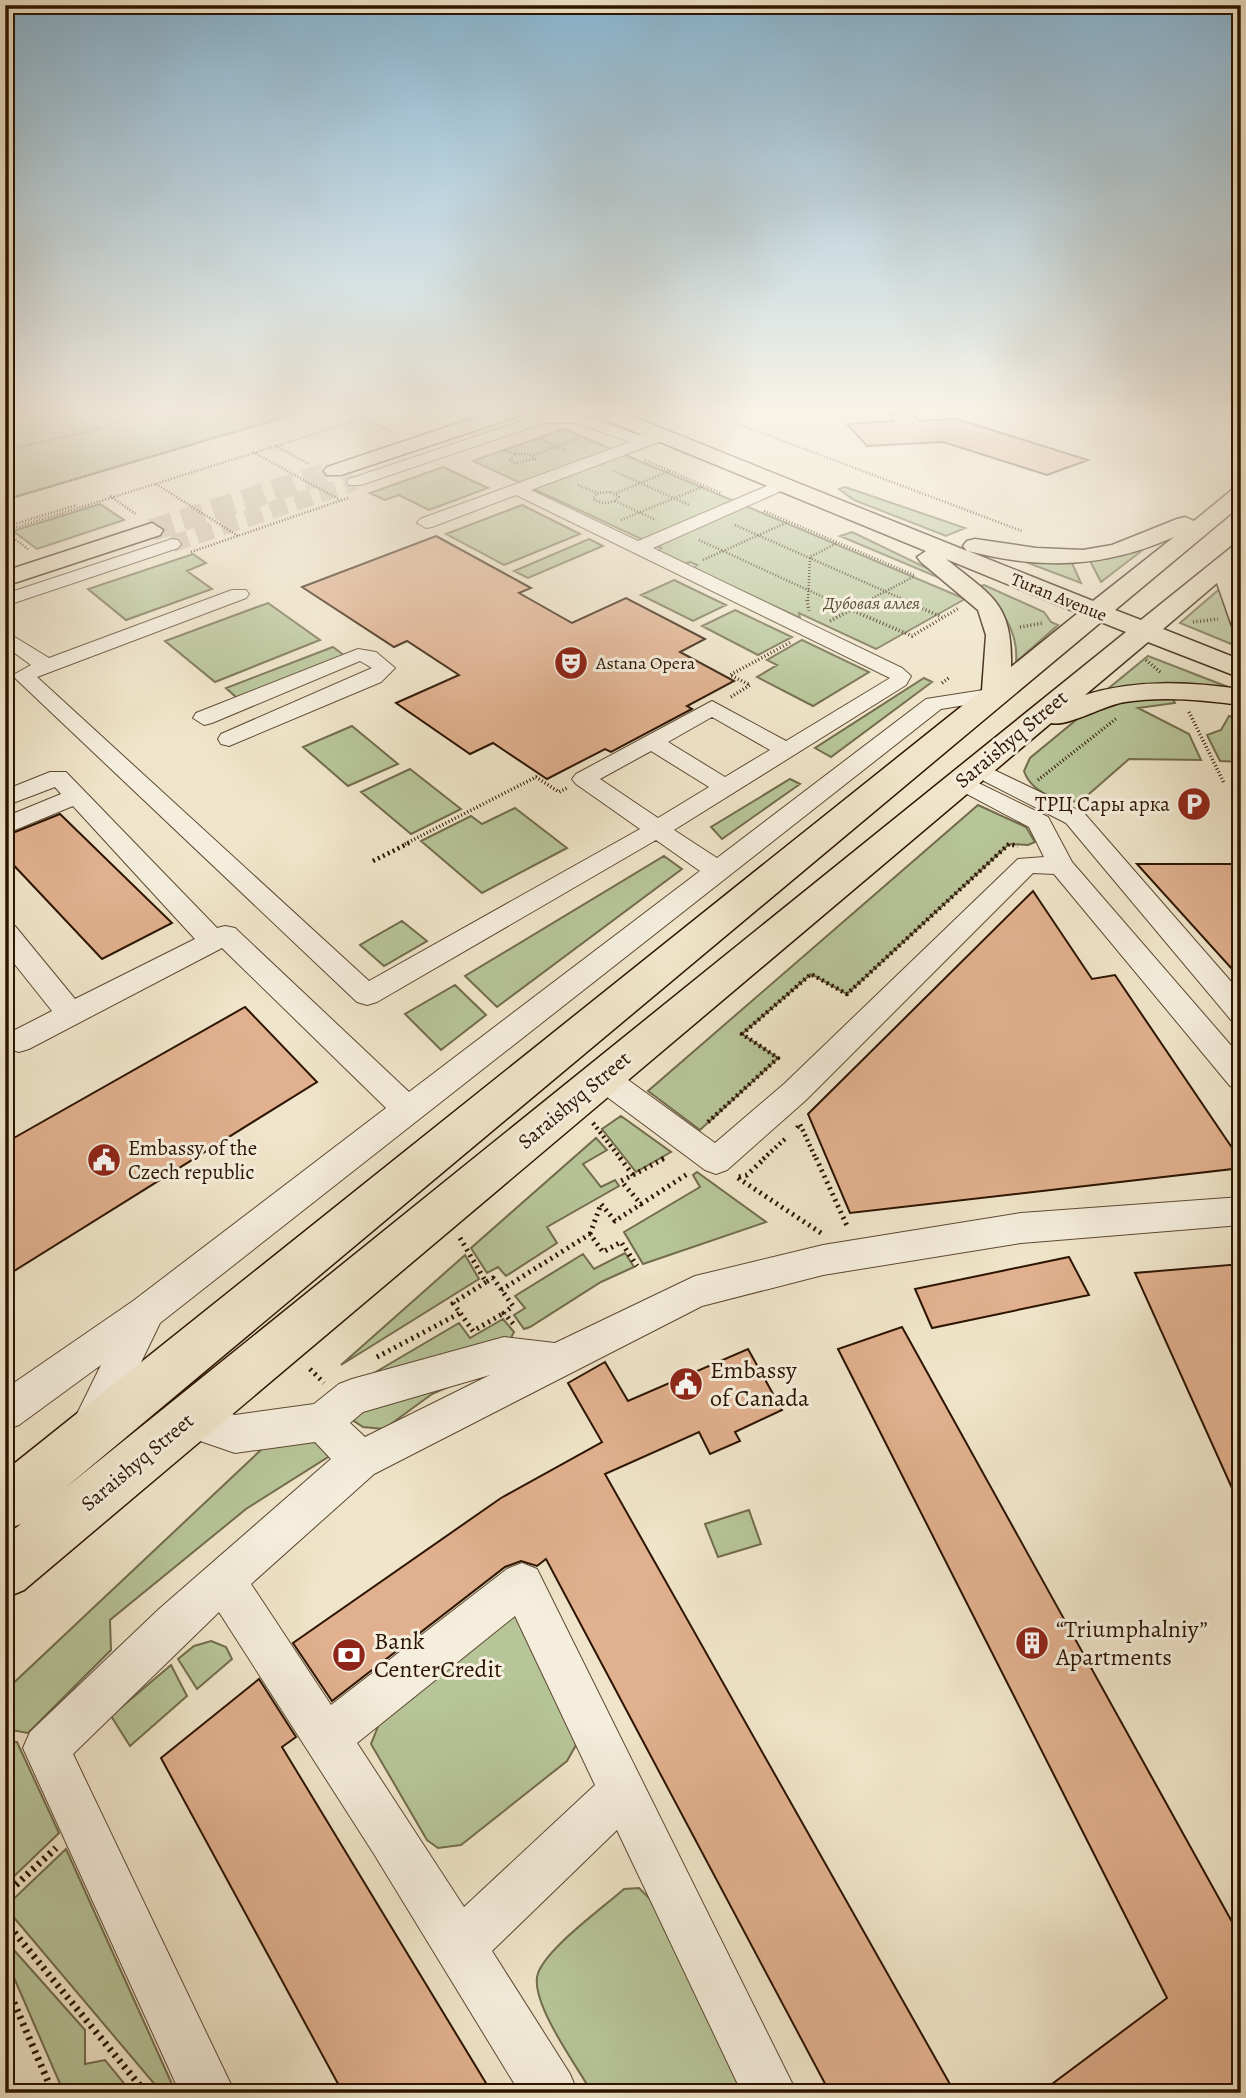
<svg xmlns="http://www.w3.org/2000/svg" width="1246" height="2098" viewBox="0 0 1246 2098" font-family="Alegreya,serif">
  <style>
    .green { fill: #b7c599; stroke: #726c4c; stroke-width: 2 }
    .building { fill: #e1b08e; stroke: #2c1400; stroke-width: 2 }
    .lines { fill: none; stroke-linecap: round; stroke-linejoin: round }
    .minor-tunnel { stroke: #c9bba2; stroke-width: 17; stroke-dasharray: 17 9; stroke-linecap: butt }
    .major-tunnel { stroke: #c9bba2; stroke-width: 22; stroke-dasharray: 22 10; stroke-linecap: butt }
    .minor-casing { stroke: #5d4832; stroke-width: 2 }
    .major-casing { stroke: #2c1400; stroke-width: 3 }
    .path-far4 { stroke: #2c1400; stroke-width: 2.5; stroke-dasharray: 1 2; stroke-linecap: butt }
    .path-far3 { stroke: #2c1400; stroke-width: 3.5; stroke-dasharray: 1 2.5; stroke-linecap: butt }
    .path-far2 { stroke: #2c1400; stroke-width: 4.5; stroke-dasharray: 2 3.5; stroke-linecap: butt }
    .path-far1 { stroke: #2c1400; stroke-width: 5; stroke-dasharray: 2 4.5; stroke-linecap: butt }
    .path { stroke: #2c1400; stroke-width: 7; stroke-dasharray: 2.5 5; stroke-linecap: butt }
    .minor { fill: #f5eedd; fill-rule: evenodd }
    .major { fill: #f0e5ca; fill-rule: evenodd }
    .labels { text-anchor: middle; stroke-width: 6; stroke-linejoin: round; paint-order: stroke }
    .far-street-label { font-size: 18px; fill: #2c1400; stroke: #f5eedd }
    .far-park-label { font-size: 18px; font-style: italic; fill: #5d5236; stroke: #f5eedd }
    .far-poi-label { font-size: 18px; fill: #2c1400; stroke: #f5eedd; text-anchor: start }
    .street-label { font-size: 21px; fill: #2c1400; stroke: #f5eedd }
    .poi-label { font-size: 21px; fill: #2c1400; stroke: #f5eedd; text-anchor: end }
    .near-poi-label { font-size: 24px; fill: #2c1400; stroke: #f5eedd; text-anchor: start }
  </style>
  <rect width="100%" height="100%" fill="#f0e5ca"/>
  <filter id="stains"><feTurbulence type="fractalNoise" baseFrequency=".00286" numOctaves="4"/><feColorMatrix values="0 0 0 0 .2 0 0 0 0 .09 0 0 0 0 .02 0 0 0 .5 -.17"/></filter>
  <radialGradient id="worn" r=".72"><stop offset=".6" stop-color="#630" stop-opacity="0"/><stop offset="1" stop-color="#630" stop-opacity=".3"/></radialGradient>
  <path class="green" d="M5 413H299L5 500Z
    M564 429 965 599 876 649 799 613 800 618 693 568 697 565 690 562 685 564 658 551 661 548 473 461Z
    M443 467 488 488 429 510 399 495 385 500 370 493Z
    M845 487 965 528 946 536 854 500 839 489Z
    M100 504 124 520 37 549 13 531Z
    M522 505 580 534 504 565 446 534Z
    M852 532 941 575 942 579 840 536Z
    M589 539 603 546 528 578 514 571Z
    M1144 549 1101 582 1090 561Z
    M193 554 206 563 187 571 212 589 126 620 88 589Z
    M1015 558 1071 561 1081 583Z
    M674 580 726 605 693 621 641 595Z
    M984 585 1044 612 1051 622 1058 625 1016 662C1019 631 1000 607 980 586Z
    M1223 586 1241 628V648L1180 623Z
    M268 603 320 640 215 682 165 641Z
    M735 610 792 637 758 655 702 626Z
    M802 640 869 672 813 706 757 677 777 665 767 660Z
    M333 647 345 656 237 698 226 688Z
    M1148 656 1241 692H1104Z
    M924 678 932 682 831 757 815 748Z
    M1171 695 1175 703 1138 708 1189 734 1201 760 1129 759 1081 801C1060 804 1031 792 1024 771L1030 758 1081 716 1128 700Z
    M1229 716 1241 718V762L1220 761 1207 735 1221 730Z
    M352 726 398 764 348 786 303 747Z
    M410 769 461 809 411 834 361 792Z
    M790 779 800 784 722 839 711 827Z
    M978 805 1026 827 1035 842 1028 845 1009 844 847 994 811 974 742 1034 778 1058 700 1130 648 1091Z
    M515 808 567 848 482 893 421 841 471 816 482 824Z
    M664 856 682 869 497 1007 465 976Z
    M402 921 427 941 384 966 360 945Z
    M455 985 486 1015 441 1050 405 1014Z
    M621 1116 671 1152 636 1172 602 1129Z
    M596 1138 607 1150 583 1164 601 1187 615 1180 619 1186 547 1227 557 1243 506 1276 498 1267 487 1273 471 1248Z
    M697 1172 766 1222 643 1264 624 1232 700 1187 693 1175Z
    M625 1253 634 1267 601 1282 530 1327 524 1329 514 1315 525 1308 515 1296 583 1254 594 1269Z
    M465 1255 479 1279 341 1365Z
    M503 1319 514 1332 511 1338 357 1383 459 1323 470 1338Z
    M473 1376 432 1394 384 1429 363 1427 342 1413Z
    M321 1436 328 1457 246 1509 110 1620 111 1650 28 1733 5 1729V1691L263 1448Z
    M749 1510 761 1544 718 1557 705 1524Z
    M509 1612 520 1621 572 1726 576 1745 567 1761 461 1845 438 1848 427 1840 371 1744 385 1709Z
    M211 1641 226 1647 232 1659 197 1689 178 1659 194 1646Z
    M171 1665 187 1696 130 1746 111 1716Z
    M5 1742H17L59 1833 5 1885Z
    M66 1849 176 2093H162L5 1907Z
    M639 1888 651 1900 749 2093H592C577 2066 533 2007 537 1977 541 1952 604 1907 624 1889Z
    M5 1940 85 2030V2064L105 2060 132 2093H64L5 1957Z"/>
  <path class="building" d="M888 413H912L919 421 957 419 1088 460 1047 475 943 442 867 446 847 424 894 421Z
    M436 536 531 588 519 593 572 623 626 598 705 639 680 652 734 681 687 706 692 709 611 752 605 749 547 779 493 743 470 754 396 703 459 675 407 641 394 647 302 587Z
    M60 814 172 923 102 959 5 856V836Z
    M1137 864H1241V979Z
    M1033 891 1092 979 1115 975 1241 1161V1168L850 1213 808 1114Z
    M245 1007 317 1082 14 1271 5 1258V1143Z
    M1069 1257 1089 1295 932 1328 915 1289Z
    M1241 1264V1508L1135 1273Z
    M902 1327 1241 1938V2093H1040L1167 1998 838 1349Z
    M748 1349 782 1410 735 1432 740 1441 710 1454 699 1432 605 1474 955 2093H830L546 1559 537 1566 521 1561 505 1567 332 1701 293 1643 501 1498 602 1442 568 1383 605 1362 628 1401Z
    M259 1679 296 1737 282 1747 492 2093H343L161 1758Z"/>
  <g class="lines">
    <path class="minor-tunnel" d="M172 544 355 482"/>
    <path class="major-tunnel" d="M152 530 334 471"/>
    <g class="minor-casing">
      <path id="minor" d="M543 414 579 415 639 435 667 433V439L531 490 638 541 776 482H788V488L653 548 902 668 911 676 906 685 674 830 717 858 926 699 996 688 1007 694 996 700 941 709 160 1323 105 1437 91 1443 77 1437 72 1424 101 1365 19 1425 5 1430V1389L133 1301 386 1108 222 948 29 1049 19 1052 9 1049 5 1039 9 1033 52 1011 5 952V924L15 926 75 999 195 939 73 806 5 834V817L61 794 55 787 5 806V790L50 772H66L217 928 225 926 235 928 409 1092 700 871 656 840 377 1002 367 1005 357 1002 16 679 13 675 31 665 5 646V631L49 658 232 590H246L249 594 246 598 37 677 369 981 640 829 576 784 572 779 576 774 712 701 786 741 890 678 516 495 432 527 426 528 417 523 420 519 630 442 577 423H544L361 485H349L347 482 349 479ZM712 717 770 750 725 777 668 742ZM651 751 709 787 658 818 600 779Z
        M172 539 178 540 181 544 178 548 5 606V594Z
        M358 649 376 652 395 668 381 682 229 746 221 744 218 739 221 734 372 668 360 661 212 723 204 725 193 718 196 713Z
        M992 769 1084 813 1241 993V1024L1231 1020 1066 823 984 781 980 776 984 771Z
        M960 774 1048 817 1072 862 1241 1057V1090L1230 1086 1054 874 1033 873 806 1100 727 1170 716 1174 705 1170 591 1085 587 1077 591 1069 602 1065 613 1069 715 1143 784 1084 1018 859 1044 857 1029 827 952 786 948 781 952 776Z
        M1241 1197V1225L1021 1243 823 1275 702 1306 374 1474 251 1584 331 1705 507 1569 522 1563 537 1569 797 2093H742L617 1830 492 1951 570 2074 578 2093H520L374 1854 219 1612 73 1754 235 2093H180L23 1748 30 1732 159 1609 331 1459 315 1442 235 1453 174 1432 169 1419 174 1406 188 1400 235 1415 314 1404 339 1384 352 1379 504 1337 555 1343 695 1276 823 1245 1021 1213ZM490 1375 365 1437 350 1423 363 1412ZM515 1616 595 1785 464 1907 357 1743Z"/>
    </g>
    <g class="major-casing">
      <path id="major" d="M489 413H518L516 417 341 475H327L324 471 327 467Z
        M597 413H624L967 551 963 546 967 541 975 539 1036 548 1083 550 1112 545 1177 519 1185 517 1194 521 1233 489 1241 488V505L1115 610 1141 620 1233 546 1241 544V629L1232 626 1217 583 1163 629 1241 660V678L1148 642 1085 695C1136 679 1188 682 1241 689V705C1202 700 1163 696 1125 702 1104 705 1068 727 1051 723L24 1590 5 1598V1536L21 1524 5 1530V1471L982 690 986 635 978 610 921 562 917 557 926 551 599 417ZM1174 537 1093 601 968 551C1043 570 1104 568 1174 537ZM946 559 1078 613 1011 667C1013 602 991 596 946 559ZM1101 622 1126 632 64 1489Z
        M152 523 163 530 160 535 5 586V571Z"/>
    </g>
    <path class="path-far4" d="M709 413 1022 531
      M364 418 394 433
      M5 419 27 413
      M540 439 567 451
      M276 446 309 464
      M5 450 91 431 142 413
      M505 450 515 454
      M253 452 340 500
      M515 454H529L535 459 515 463 510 460Z
      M533 455 580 438
      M645 460 721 493
      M5 469 12 449 7 413
      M614 471 689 505
      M156 484 238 536
      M578 485 597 493
      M611 492 619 497C611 505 602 504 593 499L597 493Z
      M616 493 670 471
      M110 496 137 515
      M5 500 297 413
      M615 501 656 520
      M764 511 914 575
      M621 520 704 486
      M735 525 907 601
      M5 527 77 505
      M5 531 381 413
      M6 532 29 550
      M699 540 832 601
      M191 552 348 498
      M703 560 788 522
      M808 601 810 557 837 543
      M867 601 915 576"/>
    <path class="path-far3" d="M807 600 809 611
      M828 600 912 636 959 608
      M903 600 942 617
      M830 621 870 600
      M1193 622 1218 619
      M1020 627 1043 623
      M1146 660 1160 672
      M942 683 950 677
      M731 697 750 685 730 675 791 642
      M1189 712 1224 783
      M1038 780 1117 718
      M405 844 536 777 559 792 567 788"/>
    <path class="path-far2" d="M373 861 409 843
      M708 1122 778 1058 742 1034 811 974 847 994 1009 844 1018 846
      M593 1123 621 1159
      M797 1128 800 1124 816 1159
      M662 1159 666 1157
      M763 1159 785 1139"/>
    <path class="path-far1" d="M620 1158 633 1175 621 1181 641 1204 689 1173
      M816 1158 848 1228
      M633 1175 665 1158
      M739 1177 747 1175 765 1158
      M738 1178 821 1233
      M590 1234 601 1204 615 1221 641 1204
      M460 1238 486 1282 493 1278 513 1306 504 1313 515 1326
      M486 1282 453 1303 473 1331 504 1313
      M501 1290 590 1234 603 1252 621 1242 637 1266
      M377 1357 460 1313
      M310 1369 324 1383"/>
    <path class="path" d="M5 1895 56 1848
      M5 1921 146 2093
      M5 1982 53 2093"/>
    <use href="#minor" class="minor"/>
    <use href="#major" class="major"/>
  </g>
  <linearGradient id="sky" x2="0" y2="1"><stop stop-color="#89b8d6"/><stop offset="0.58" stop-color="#f8f3e7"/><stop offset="1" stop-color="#f8f3e7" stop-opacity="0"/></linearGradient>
  <rect width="1246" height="707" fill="url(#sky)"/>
  <defs>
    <g id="theatre-disc" transform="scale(1.75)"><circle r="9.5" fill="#8f2418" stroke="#f5eedd"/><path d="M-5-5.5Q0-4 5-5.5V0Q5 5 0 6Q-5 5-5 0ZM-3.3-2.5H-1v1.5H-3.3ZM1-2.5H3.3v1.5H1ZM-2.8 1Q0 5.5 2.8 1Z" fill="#fff"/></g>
    <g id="parking-disc" transform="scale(1.75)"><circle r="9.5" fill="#8f2418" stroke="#f5eedd"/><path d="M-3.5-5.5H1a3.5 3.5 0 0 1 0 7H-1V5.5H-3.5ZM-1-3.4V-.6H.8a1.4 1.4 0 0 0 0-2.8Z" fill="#fff"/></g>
    <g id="civic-disc" transform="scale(1.75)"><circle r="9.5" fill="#8f2418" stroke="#f5eedd"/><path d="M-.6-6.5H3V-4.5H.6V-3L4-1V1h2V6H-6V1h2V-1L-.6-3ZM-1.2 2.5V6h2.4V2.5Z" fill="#fff"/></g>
    <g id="building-disc" transform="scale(1.75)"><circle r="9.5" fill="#8f2418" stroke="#f5eedd"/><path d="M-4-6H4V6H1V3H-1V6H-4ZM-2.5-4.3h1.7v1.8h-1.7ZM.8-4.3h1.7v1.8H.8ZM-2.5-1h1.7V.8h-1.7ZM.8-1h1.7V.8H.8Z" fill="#fff"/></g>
    <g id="bank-disc" transform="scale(1.75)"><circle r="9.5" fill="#8f2418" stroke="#f5eedd"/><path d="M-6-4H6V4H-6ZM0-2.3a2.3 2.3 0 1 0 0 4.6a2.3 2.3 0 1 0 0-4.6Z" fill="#fff"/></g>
  </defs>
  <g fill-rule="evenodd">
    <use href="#theatre-disc" x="571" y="663"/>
    <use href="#parking-disc" x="1194" y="804"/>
    <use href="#civic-disc" x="104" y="1160"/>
    <use href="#civic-disc" x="686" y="1384"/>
    <use href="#building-disc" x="1032" y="1643"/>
    <use href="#bank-disc" x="349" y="1655"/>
  </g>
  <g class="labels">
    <g class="far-street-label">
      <text transform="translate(1059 597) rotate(22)" y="6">Turan Avenue</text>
    </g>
    <g class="far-park-label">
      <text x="872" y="609">Дубовая аллея</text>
    </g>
    <g class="far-poi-label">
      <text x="596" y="669">Astana Opera</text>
    </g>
    <g class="street-label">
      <text transform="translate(1011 739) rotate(-40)" y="7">Saraishyq Street</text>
      <text transform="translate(574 1100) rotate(-40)" y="7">Saraishyq Street</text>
      <text transform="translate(137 1462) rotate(-40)" y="7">Saraishyq Street</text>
    </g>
    <g class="poi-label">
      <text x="1170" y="811">ТРЦ Сары арка</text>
      <text x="128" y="1155" text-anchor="start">Embassy of the<tspan x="128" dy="24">Czech republic</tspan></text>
    </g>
    <g class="near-poi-label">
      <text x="710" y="1378">Embassy<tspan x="710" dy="28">of Canada</tspan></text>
      <text x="1056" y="1637">“Triumphalniy”<tspan x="1056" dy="28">Apartments</tspan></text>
      <text x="374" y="1649">Bank<tspan x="374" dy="28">CenterCredit</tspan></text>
    </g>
  </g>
  <rect width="1246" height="2098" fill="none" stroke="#f0e5ca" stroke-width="28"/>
  <rect x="7" y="7" width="1232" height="2084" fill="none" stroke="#2c1400" stroke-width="3.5"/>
  <rect x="14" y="14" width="1218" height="2070" fill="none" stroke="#2c1400" stroke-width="2"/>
  <rect width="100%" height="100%" filter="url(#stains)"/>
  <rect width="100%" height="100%" fill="url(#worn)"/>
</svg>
